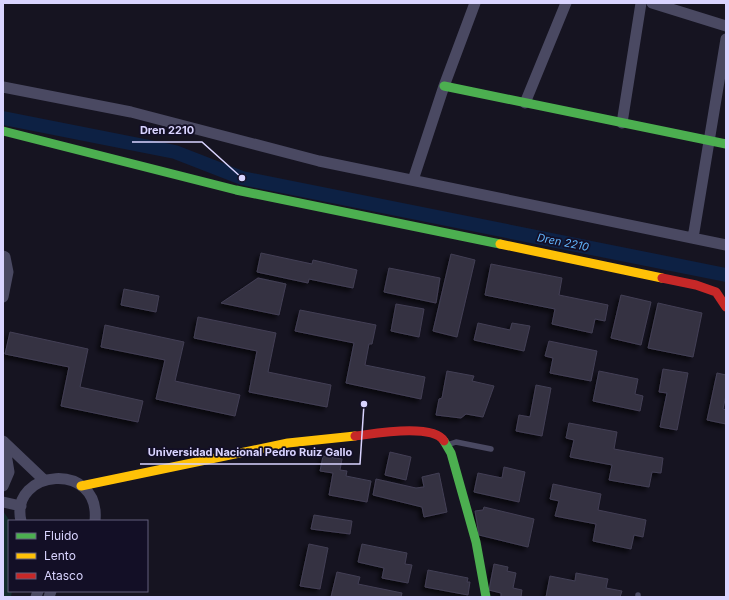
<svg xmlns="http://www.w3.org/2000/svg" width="729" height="600" viewBox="0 0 729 600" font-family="Inter,sans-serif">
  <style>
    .green { fill: #132c2d }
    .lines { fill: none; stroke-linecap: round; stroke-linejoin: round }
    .canal { stroke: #0d2144; stroke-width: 14 }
    .building { fill: #343243; stroke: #433f54; filter: url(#shadow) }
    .lane { stroke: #4a4962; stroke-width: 5.5 }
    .street { stroke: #4a4962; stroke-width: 11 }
    .fast { stroke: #4caf50; stroke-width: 9 }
    .slow { stroke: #ffc107; stroke-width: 9 }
    .jam { stroke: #c62828; stroke-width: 9 }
    .labels { text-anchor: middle; stroke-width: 3.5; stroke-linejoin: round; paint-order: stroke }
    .water-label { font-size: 11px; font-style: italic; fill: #62b6ff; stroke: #130f26 }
    .leader { fill: none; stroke: #d9d4ff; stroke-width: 1.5 }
    .callout-dot { fill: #d9d4ff; stroke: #130f26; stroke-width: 1.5 }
    .callout-label { font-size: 11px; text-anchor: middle; font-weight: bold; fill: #d9d4ff; stroke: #130f26; stroke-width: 3.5; stroke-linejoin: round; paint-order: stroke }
  </style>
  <defs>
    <filter id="shadow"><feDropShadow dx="-3.5" dy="3.5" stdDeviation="2" flood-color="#0009"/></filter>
  </defs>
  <rect width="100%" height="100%" fill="#161421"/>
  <path class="green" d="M3 511 10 521 9 591H12L11 597H3Z"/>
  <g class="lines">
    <path class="canal" d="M3 118 175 152 242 178 726 275"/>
  </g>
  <path class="building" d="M261 253 312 264 313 260 357 270 353 288 309 279 308 283 257 272Z
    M451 254 475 260 457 337 433 331Z
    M491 264 562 278 559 295 608 305 605 321 595 319 592 333 552 324 555 309 485 295Z
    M389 268 440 278 436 303 384 292Z
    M258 278 286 284 279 315 221 303Z
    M124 289 159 296 156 312 121 305Z
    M621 295 651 302 641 345 611 338Z
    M658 303 702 313 693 357 648 348Z
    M396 304 424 309 419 337 391 331Z
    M300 310 376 325 372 344H369L365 365 425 377 421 399 346 383 354 343 295 331Z
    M198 317 276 333 268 372 331 385 327 407 249 392 257 351 194 338Z
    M478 323 510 330 512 323 530 326 524 351 474 340Z
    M105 325 184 342 175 381 240 395 235 416 156 399 165 360 101 347Z
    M10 332 88 349 80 387 143 401 138 422 61 406 69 367 5 354Z
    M549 341 597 351 591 381 550 373 553 358 545 356Z
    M663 369 688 373 677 430 660 427 667 393 659 392Z
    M447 371 474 376 472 381 494 386 483 417 466 414 461 418 436 415 439 399 442 398Z
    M599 371 638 379 635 394 643 396 640 411 593 401Z
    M717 373 726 375V395L723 409 726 410V424L707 420Z
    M536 385 551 388 542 436 516 431 519 415 530 417Z
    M569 423 617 432 614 449 663 458 661 473 652 472 649 487 609 480 612 465 570 457 574 440 566 438Z
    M390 452 411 457 406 480 385 475Z
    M323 456 342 459 340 470 347 471 346 476 371 481 367 502 329 495 333 473 320 471Z
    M504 467 525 472 519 502 474 492 478 473 502 478Z
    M439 473 447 512 424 517 422 507 373 495 376 479 416 488 424 487 422 477Z
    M553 484 601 494 598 510 646 520 643 537 634 535 631 549 593 541 596 524 555 516 559 501 550 499Z
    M484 507 534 519 528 547 479 535 475 511 483 510Z
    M314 515 352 521 350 534 311 529Z
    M309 544 328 548 320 589 300 586Z
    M362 544 407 553 405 564 412 565 408 583 382 578 384 568 358 562Z
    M494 564 508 567 507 571 516 573 513 588 522 590 521 597H501V593L489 590Z
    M428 570 468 578 467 582H470L468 595 425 587Z
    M337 572 360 577 358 584 402 593 401 597H331Z
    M576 573 608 579 606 588 622 591 620 597H546L550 576 575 581Z"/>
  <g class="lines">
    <path class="lane" d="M447 445 456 442 491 449
      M638 597V595"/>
    <path class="street" d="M652 3 726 26
      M3 87 131 112 319 161 726 245
      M525 103 566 3
      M622 123 641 3
      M413 180 444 86 475 3
      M693 238 726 39
      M3 256 5 257 8 272 3 297
      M3 441 44 480
      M3 486 9 472 4 442
      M3 502 21 506
      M21 521C9 469 101 460 95 521
      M36 597 38 591
      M49 597 51 591"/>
    <path class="fast" d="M444 86 726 144
      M3 131 236 190 500 244
      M444 441 451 453 476 542 486 597"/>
    <path class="slow" d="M500 244 662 278
      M81 486 288 443 355 436"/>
    <path class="jam" d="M662 278 696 285 716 292 726 307
      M355 436C373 434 433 423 444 441"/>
  </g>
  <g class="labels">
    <g class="water-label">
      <text transform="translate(563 242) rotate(11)" y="4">Dren 2210</text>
    </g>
  </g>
  <path class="leader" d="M242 178L202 142H132M364 404L360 464H140"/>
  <g class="callout-dot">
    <circle cx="242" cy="178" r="4"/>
    <circle cx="364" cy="404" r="4"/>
  </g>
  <g class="callout-label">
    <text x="167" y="134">Dren 2210</text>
    <text x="250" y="456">Universidad Nacional Pedro Ruiz Gallo</text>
  </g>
  <rect width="729" height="600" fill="none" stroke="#d9d4ff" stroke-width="8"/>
  <rect x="8" y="520" width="140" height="72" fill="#130f26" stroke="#625e7d"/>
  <rect x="16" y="533" width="20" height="6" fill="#4caf50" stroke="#625e7d"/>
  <text x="44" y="540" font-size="12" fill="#d9d4ff">Fluido</text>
  <rect x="16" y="553" width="20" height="6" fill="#ffc107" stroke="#625e7d"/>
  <text x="44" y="560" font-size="12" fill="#d9d4ff">Lento</text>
  <rect x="16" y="573" width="20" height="6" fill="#c62828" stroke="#625e7d"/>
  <text x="44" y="580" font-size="12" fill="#d9d4ff">Atasco</text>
</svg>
